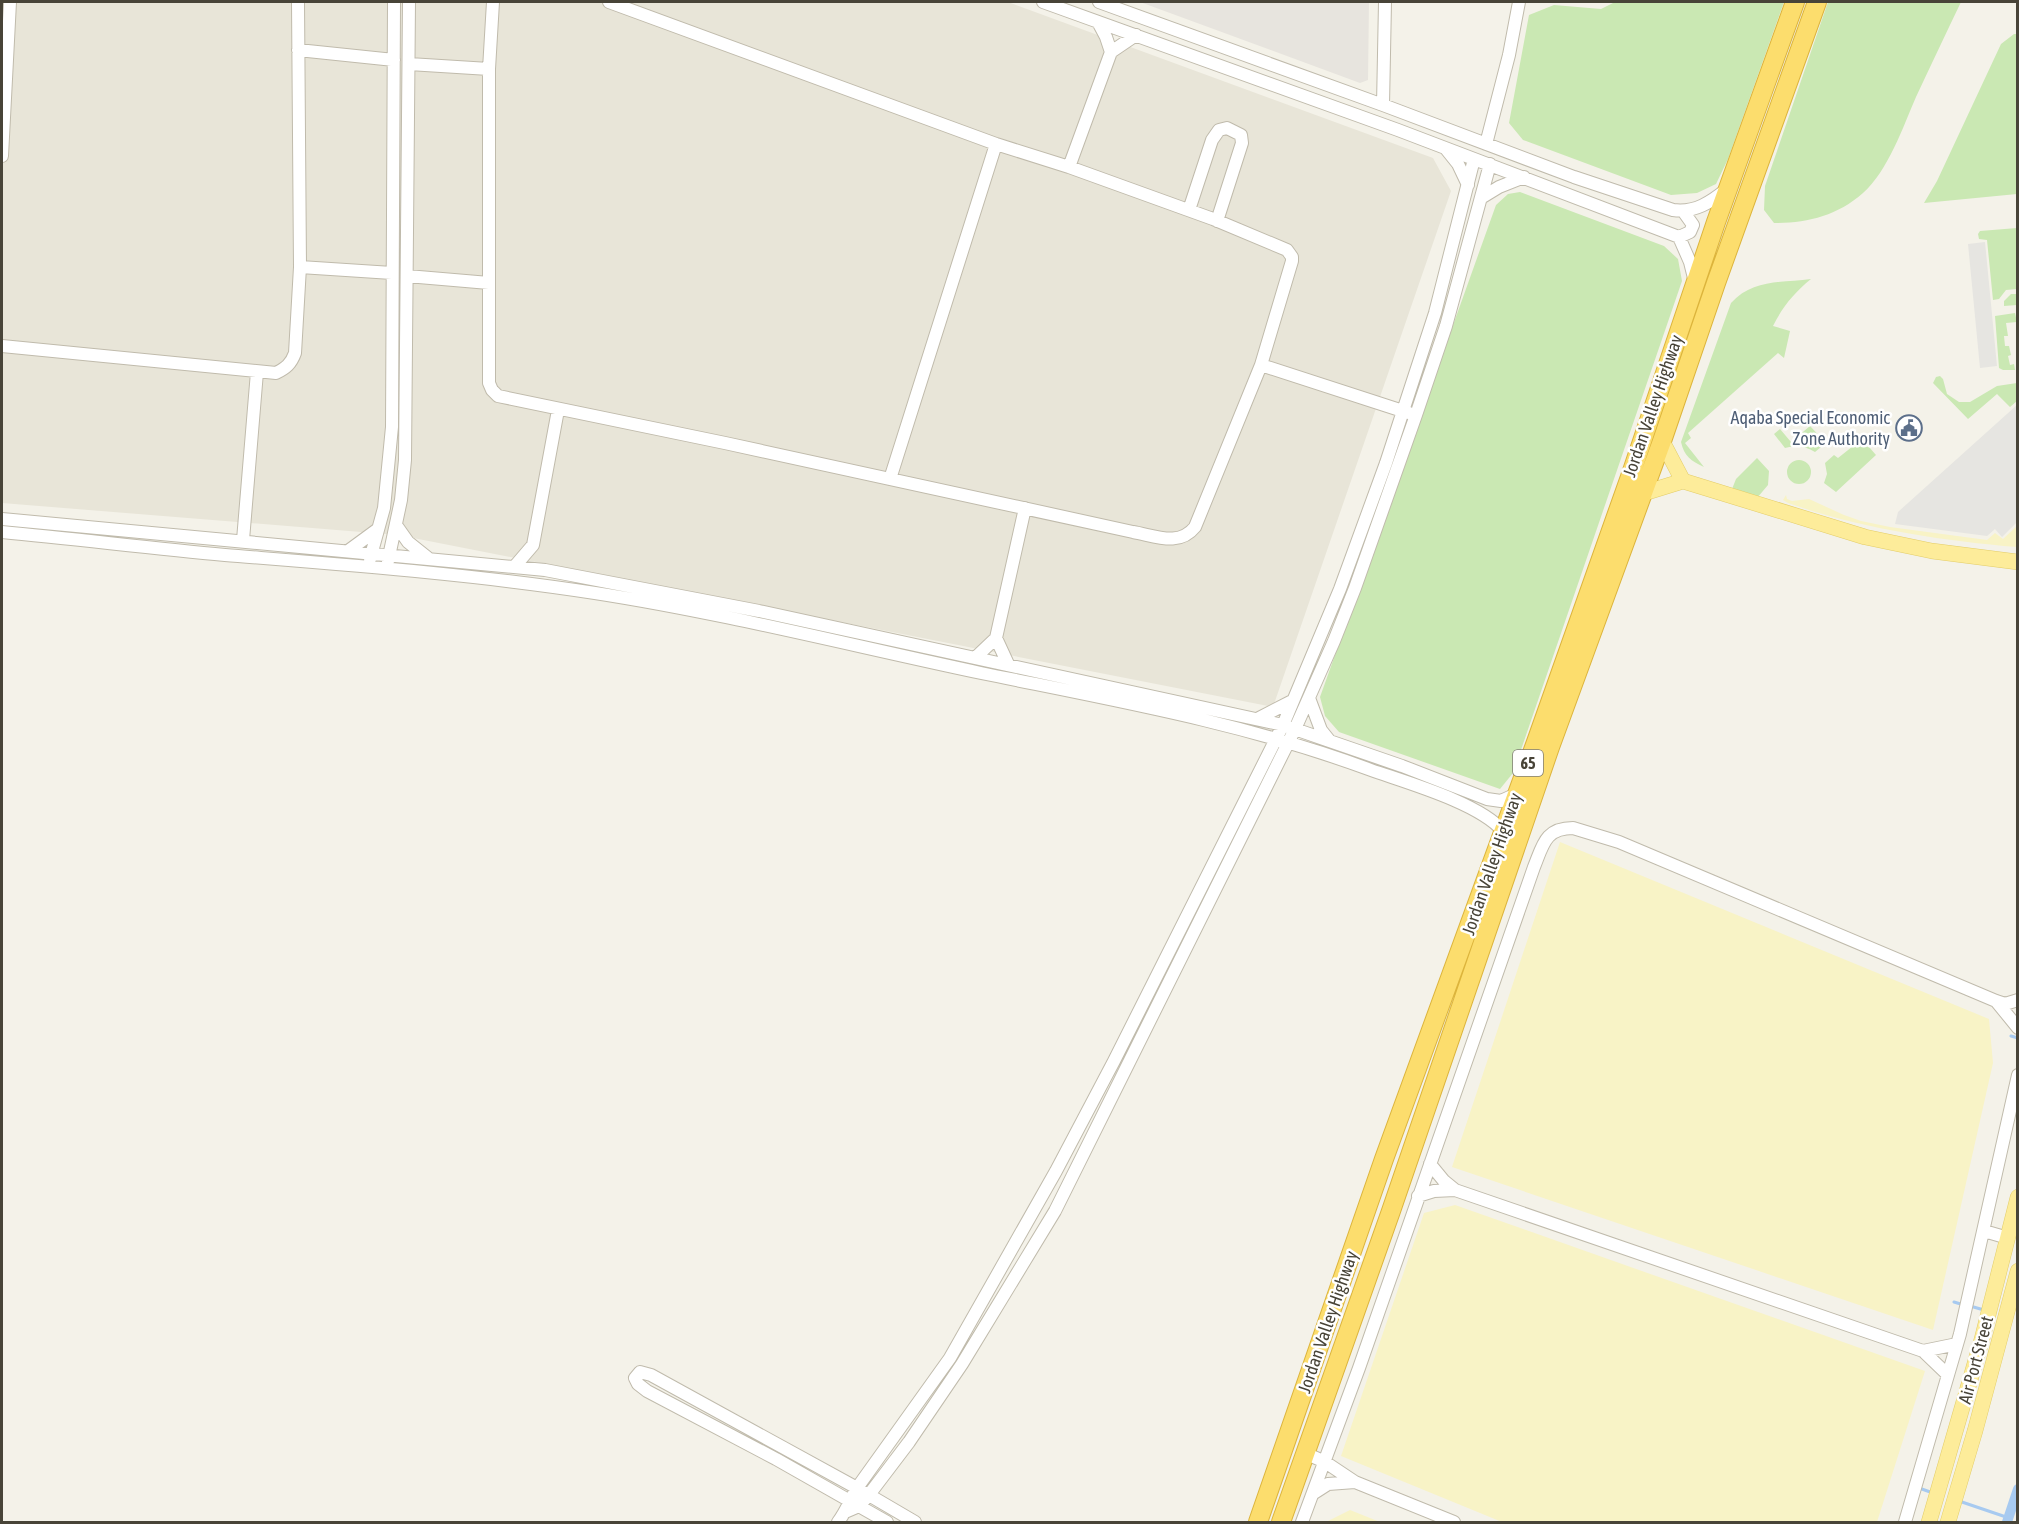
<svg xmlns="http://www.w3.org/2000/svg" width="2019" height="1524" viewBox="0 0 2019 1524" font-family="'Asap Condensed',sans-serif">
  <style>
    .residential { fill: #e8e5d8 }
    .industrial { fill: #e7e4de }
    .green { fill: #cae8b3 }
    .sand { fill: #f8f3c6 }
    .parking { fill: #e6e5e1 }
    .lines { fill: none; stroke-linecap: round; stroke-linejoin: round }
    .stream { stroke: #a7caf0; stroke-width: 3 }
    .canal { stroke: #a7caf0; stroke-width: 10 }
    .minor-casing { stroke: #c0bbac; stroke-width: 14 }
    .major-casing { stroke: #e3cd69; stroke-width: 16 }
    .highway-casing { stroke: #dcb43c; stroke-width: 20 }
    .minor { stroke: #fff; stroke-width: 12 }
    .major { stroke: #fdec9a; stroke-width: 15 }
    .highway { stroke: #fcdd6d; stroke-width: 18 }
    .labels { text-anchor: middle; stroke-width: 5; stroke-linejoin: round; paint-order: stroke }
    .shield { fill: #fff; stroke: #7f7c74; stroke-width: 1.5 }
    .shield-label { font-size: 16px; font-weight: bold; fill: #484438 }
    .street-label { font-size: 18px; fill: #484438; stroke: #fff }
    .service-label { font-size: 18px; fill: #4e5e75; stroke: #fff; text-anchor: end }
  </style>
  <rect width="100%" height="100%" fill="#f4f2e9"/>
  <path class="residential" d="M2 2H1008L1433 158 1451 191 1273 707 398 535 2 503Z"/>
  <path class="industrial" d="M1140 2H1369L1368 80 1360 83Z"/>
  <path class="green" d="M1615 2H1784L1728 159 1716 184 1697 193 1671 195 1523 140 1509 123 1529 15 1554 5 1601 9Z
    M1828 2H1961C1946 33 1931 65 1916 97 1903 127 1888 171 1863 193 1837 216 1807 223 1774 223L1764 210 1765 186Z
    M2014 34H2017V194L1924 203 1937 181 2001 44Z
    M1520 192 1664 246 1678 259 1682 281 1513 773 1500 789 1339 732 1325 716 1320 697 1496 205 1508 194Z
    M2017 228V289L2006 290 1999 299 1993 300 1987 240 1979 239 1978 234 1980 231Z
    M1811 279C1794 293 1783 306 1773 326L1790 331 1784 358 1778 353 1688 433 1691 438 1685 443 1704 467C1691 461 1684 456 1681 442L1731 303C1753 279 1781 283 1811 279Z
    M2011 294H2017V305L2004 306V301Z
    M2015 313 2017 322 2006 323 2008 336H2004L2005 346H2009L2011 355 2008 356 2010 365 2014 364 2015 370H2003L1999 368 1995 316Z
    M1940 376 1943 379 1947 394 1959 402H1970L1997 386 2017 383V401L2010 407 1997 394 1968 419 1933 383 1936 377Z
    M1810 426 1826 443 1815 452C1805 446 1797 445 1785 448L1774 434 1780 429 1791 442Z
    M1862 439 1876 455 1836 492 1824 483 1827 474 1825 463 1834 455 1838 458Z
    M1757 458 1769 471 1768 485 1757 498 1732 489 1736 479Z
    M1787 472a12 12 0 1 1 24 0a12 12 0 1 1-24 0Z"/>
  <path class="sand" d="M1786 495 1787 499 1792 501 1809 499 1844 515 1861 521 1890 527 1987 540 1995 533 2003 539 2017 526V547C1942 541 1859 528 1788 503L1783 500Z
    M1560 842 1989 1019 1993 1063 1933 1330 1452 1167Z
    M1455 1205 1925 1371 1877 1522H1502L1341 1456 1424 1213Z
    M1350 1510 1380 1522H1326Z"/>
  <path class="parking" d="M1985 242 1997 366 1980 368 1968 244Z
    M2017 405V522L2002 537 1995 529 1987 536 1895 524 1898 512Z"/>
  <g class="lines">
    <path class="stream" d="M2011 1036 2018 1038
      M1954 1302 1964 1305
      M1970 1306 1984 1310
      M1919 1488 1933 1493
      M1959 1501 2009 1518"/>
    <path class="canal" d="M2007 1522 2018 1489"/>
    <g class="minor-casing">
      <path id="minor" d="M493 2 489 69V383L492 390 498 396 725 443 1133 532C1156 536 1179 547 1195 527L1261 365 1292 261V257L1287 250 1213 219 1069 167 996 144 609 2
        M1043 2 1398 130 1679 237 1690 232 1693 225 1683 211
        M1099 2 1383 105 1574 177 1673 210C1695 213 1711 202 1727 189
        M1098 22 1106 37 1111 52
        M298 50 394 60
        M409 64 489 69
        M1383 105 1385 2
        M1486 144 1509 55 1519 2
        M1446 149 1458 164 1468 185
        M2 156 10 2
        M1069 167 1111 52 1136 35
        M1481 198 1499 187 1524 177
        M1189 210 1212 140 1219 130 1227 128 1241 135 1242 143 1217 221
        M1679 237 1690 262 1695 282
        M300 267 392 273
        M407 276 489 283
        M2 346 276 373C286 368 291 364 295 353L300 267 298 2
        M1261 365 1409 413
        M890 479 996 144
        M2 519 545 570 759 611 1283 725 1340 589 1386 463 1435 313 1474 159
        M396 525 408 542 428 558
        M2 532C76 539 150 548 225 555 348 565 472 574 595 593 724 613 853 646 981 673 1113 700 1245 723 1371 770 1408 783 1479 803 1503 831
        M243 540 257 372
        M348 551 378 529
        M370 559 384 508 392 427 394 2
        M388 561 401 500 405 460 409 2
        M515 566 533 545 558 410
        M996 638 1008 664
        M976 657 996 638 1025 508
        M1309 698 1321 730 1329 740
        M1259 718 1292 701
        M1996 1001 2018 1028
        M1430 1164 1444 1181 1455 1190
        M1418 1196 1434 1191 1455 1190 1923 1351 1948 1375
        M1984 1231 2008 1238
        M1923 1351 1957 1344
        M1305 1453 1325 1462 1355 1482 1454 1522
        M1314 1493 1328 1484 1355 1482
        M845 1512 859 1506 868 1496 909 1442 962 1364 1055 1211 1295 729 1334 641 1355 588 1416 415 1446 326 1490 164
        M838 1522C846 1512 850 1500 857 1488L950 1358 1056 1171 1114 1061 1283 725 1402 766 1487 799 1501 801 1516 794
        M887 1522 776 1459 647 1391 638 1384 635 1378 640 1372 651 1375 857 1488 915 1522
        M1302 1522 1359 1368 1534 867C1543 845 1545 828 1573 828L1619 842 1996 1001 2005 1004 2018 1000
        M1905 1522 1960 1334 2018 1075"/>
    </g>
    <g class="major-casing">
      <path id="major" d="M1662 441 1683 481
        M1641 494 1683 481 1865 537 1932 551 2018 562
        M1929 1522 1982 1339 2018 1197
        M1948 1522 1975 1431 2018 1271"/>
    </g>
    <g class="highway-casing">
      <path id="highway" d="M1258 1522 1384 1159 1536 742 1631 474 1716 222 1795 2
        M1281 1522 1391 1211 1550 747 1662 441 1716 283 1817 2"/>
    </g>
    <use href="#minor" class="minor"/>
    <use href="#major" class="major"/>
    <use href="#highway" class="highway"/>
  </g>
  <defs>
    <g id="civic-ring" transform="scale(1.35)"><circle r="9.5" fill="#fff" stroke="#5c6f8a" stroke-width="1.5"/><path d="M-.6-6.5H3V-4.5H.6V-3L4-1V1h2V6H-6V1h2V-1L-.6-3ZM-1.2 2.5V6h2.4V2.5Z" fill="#5c6f8a"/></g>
  </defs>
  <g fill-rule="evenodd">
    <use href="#civic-ring" x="1909" y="428"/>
  </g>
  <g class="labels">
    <rect class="shield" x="1513" y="750" width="30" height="26" rx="4.5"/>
    <g class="shield-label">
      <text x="1528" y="769">65</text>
    </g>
    <g class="street-label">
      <text transform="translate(1653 406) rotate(-71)" y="6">Jordan Valley Highway</text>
      <text transform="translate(1492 864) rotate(-71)" y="6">Jordan Valley Highway</text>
      <text transform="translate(1328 1322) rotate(-71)" y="6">Jordan Valley Highway</text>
      <text transform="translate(1976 1360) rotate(-75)" y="6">Air Port Street</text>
    </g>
    <g class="service-label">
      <text x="1890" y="424">Aqaba Special Economic<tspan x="1890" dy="21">Zone Authority</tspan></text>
    </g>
  </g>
  <rect width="2019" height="1524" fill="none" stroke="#484438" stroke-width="6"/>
</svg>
